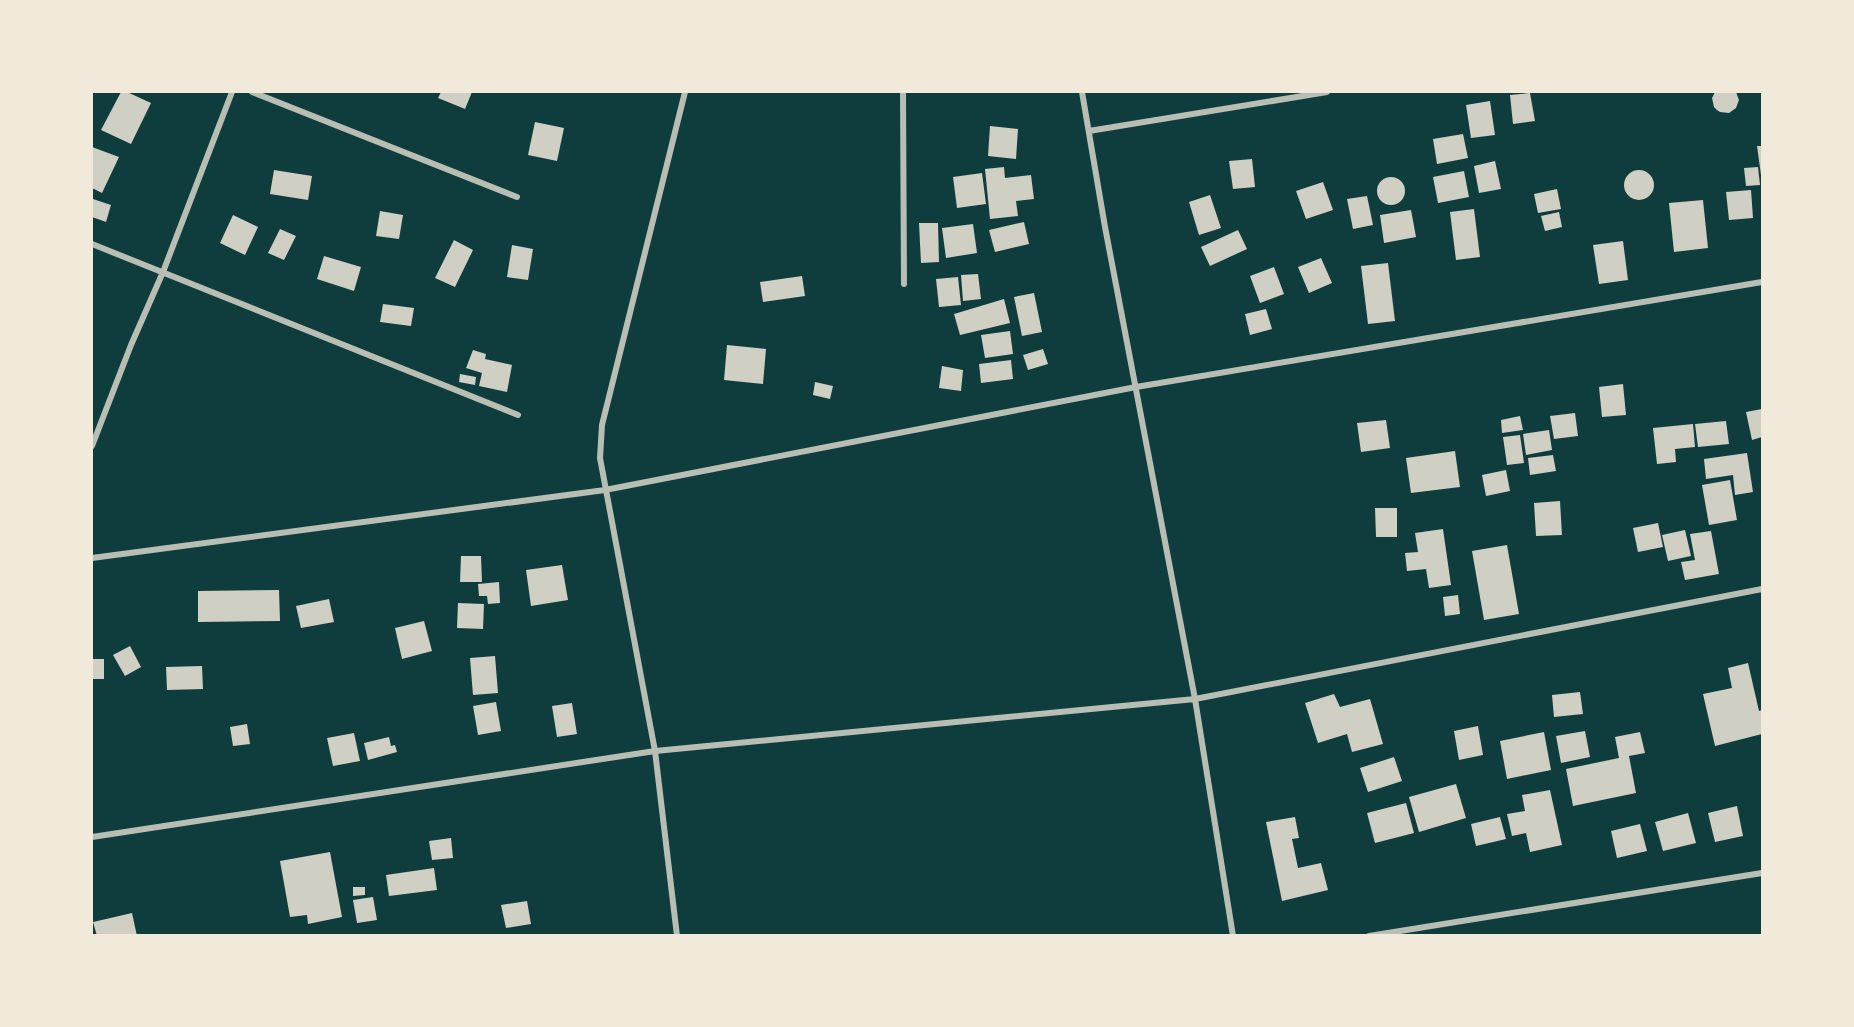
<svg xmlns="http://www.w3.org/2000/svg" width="1854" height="1027" viewBox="0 0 1854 1027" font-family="Lato,sans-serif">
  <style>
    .building { fill: #cfcfc3 }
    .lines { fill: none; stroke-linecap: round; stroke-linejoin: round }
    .minor { stroke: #b8beb3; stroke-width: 6 }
  </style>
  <rect width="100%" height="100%" fill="#0f3d3e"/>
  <path class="building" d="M121 92H127L151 103 131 144 101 130Z
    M441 92H472L465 109 438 98Z
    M1715 92H1736L1739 100 1736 108 1729 113 1720 112 1717 110 1714 107 1712 98Z
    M1530 93 1535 121 1513 124 1510 95Z
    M1490 101 1495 135 1471 138 1466 105Z
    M535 122 564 128 557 161 528 155Z
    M990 126 1018 129 1016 159 988 156Z
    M1463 134 1468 158 1437 164 1433 139Z
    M1757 146H1762V174L1761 175Z
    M92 147 119 157 102 193 92 188Z
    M1252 159 1255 187 1233 189 1229 161Z
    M1495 161 1501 189 1479 193 1474 166Z
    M1004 167 1005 178 1031 175 1034 199 1016 201 1018 216 990 219 985 169Z
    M1758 167 1760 185 1746 186 1744 168Z
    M1624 185a15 15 0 1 1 30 0a15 15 0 1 1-30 0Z
    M274 170 312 176 308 200 270 194Z
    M1464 171 1469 197 1438 203 1433 177Z
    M982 173 986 204 957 208 953 177Z
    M1377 191a14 14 0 1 1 28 0a14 14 0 1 1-28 0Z
    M1323 182 1333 210 1306 219 1296 191Z
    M1557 189 1561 209 1538 213 1534 194Z
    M1751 190 1753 218 1729 220 1726 192Z
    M1210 195 1221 228 1199 235 1189 202Z
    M1367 196 1373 225 1353 229 1347 199Z
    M93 199 111 205 106 222 92 217Z
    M1703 200 1708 248 1674 252 1669 203Z
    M1474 209 1480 257 1456 260 1450 212Z
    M1411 210 1416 237 1384 243 1380 215Z
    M380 211 403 215 399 239 376 236Z
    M1559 212 1562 227 1545 231 1541 216Z
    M233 215 258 227 245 255 220 243Z
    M1024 222 1029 244 995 252 989 230Z
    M919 223H938L939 262 921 263Z
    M973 224 977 253 946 258 942 228Z
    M280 229 296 236 284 260 268 253Z
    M1238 230 1247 249 1210 266 1201 247Z
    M454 240 473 250 455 287 435 278Z
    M1623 241 1628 280 1599 284 1593 245Z
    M512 245 533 249 528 280 507 277Z
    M324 256 361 267 354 291 317 279Z
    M1321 258 1332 283 1309 293 1298 267Z
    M1388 263 1395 321 1368 324 1361 266Z
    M1274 267 1284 294 1260 303 1250 276Z
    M978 274 981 299 963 301 961 275Z
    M802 276 805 296 763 302 760 282Z
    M958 277 961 305 939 307 936 279Z
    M1034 293 1042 332 1022 336 1014 297Z
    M1004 299 1010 323 960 335 954 314Z
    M383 304 414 308 411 326 380 322Z
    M1266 309 1272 329 1250 335 1245 314Z
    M1010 331 1013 354 985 358 981 335Z
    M727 345 766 349 763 384 724 380Z
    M1043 349 1048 364 1028 370 1023 355Z
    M473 350 486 354 485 359 512 365 507 392 479 386 482 373 466 368Z
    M1011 360 1013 379 981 383 979 364Z
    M942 366 963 370 961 391 939 388Z
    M460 374 476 377 475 385 459 382Z
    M815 382 833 386 830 399 813 395Z
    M1623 384 1626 415 1602 417 1599 387Z
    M1762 409V437L1752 440 1746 412Z
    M1575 413 1578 436 1554 439 1550 416Z
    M1520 416 1523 430 1502 433 1501 420Z
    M1386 420 1390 448 1361 452 1357 423Z
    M1726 421 1729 444 1698 447 1695 424Z
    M1693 424 1695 447 1675 449 1676 462 1657 464 1653 428Z
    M1549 430 1552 450 1526 455 1523 434Z
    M1520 435 1524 463 1507 465 1503 437Z
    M1455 451 1460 487 1411 493 1406 458Z
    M1747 453 1753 492 1735 495 1733 475 1706 479 1704 459Z
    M1553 455 1556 471 1530 475 1528 458Z
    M1506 470 1510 491 1486 496 1482 475Z
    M1730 480 1737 520 1709 525 1702 485Z
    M1560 501 1562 535 1536 536 1534 503Z
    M1375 508H1397V537H1376Z
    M1658 523 1663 547 1638 552 1633 528Z
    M1443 529 1451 585 1429 588 1426 569 1407 571 1405 553 1418 552 1415 533Z
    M1685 530 1691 556 1668 561 1662 535Z
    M1711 531 1719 574 1685 580 1681 562 1695 560 1690 534Z
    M1507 545 1519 614 1484 620 1472 551Z
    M461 556H481L482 582H460Z
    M562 565 568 600 531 606 526 570Z
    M499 582 500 603 488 604 487 596H479L478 584Z
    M279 590 280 621 198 622V591Z
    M1458 595 1460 614 1445 616 1443 597Z
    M329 599 334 622 301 628 296 606Z
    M458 603 484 604 483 629 457 628Z
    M424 621 432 651 402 659 395 628Z
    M130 646 141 667 125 676 113 655Z
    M495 656 498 693 473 695 470 658Z
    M92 659H104V679H92Z
    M1748 663 1759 711 1762 710V734L1715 746 1703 694 1732 688 1728 668Z
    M202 666 203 689 167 690 166 667Z
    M1580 692 1583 714 1554 717 1552 695Z
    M1334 694 1340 707 1370 699 1383 744 1352 752 1347 734 1318 743 1305 703Z
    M496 702 501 731 478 735 473 706Z
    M572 703 577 734 557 737 552 706Z
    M247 724 250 744 233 746 230 727Z
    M1478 726 1483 755 1459 760 1454 731Z
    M1585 731 1590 757 1561 763 1556 736Z
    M1544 732 1551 770 1507 779 1500 741Z
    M1640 732 1645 753 1629 756 1636 793 1573 806 1566 769 1619 758 1615 737Z
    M354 733 360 761 333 766 327 738Z
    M389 737 391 746 395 745 397 752 368 760 364 743Z
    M1394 757 1402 781 1368 792 1360 768Z
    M1456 784 1466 818 1419 832 1409 797Z
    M1550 790 1562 845 1530 852 1526 833 1512 836 1507 814 1525 811 1522 795Z
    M1406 803 1414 833 1375 843 1367 813Z
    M1737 806 1743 836 1715 842 1708 813Z
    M1688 813 1696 843 1663 851 1655 822Z
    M1295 817 1299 838 1292 839 1298 868 1321 863 1328 890 1282 901 1266 822Z
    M1500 817 1506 839 1476 846 1471 824Z
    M1640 824 1647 851 1617 858 1611 831Z
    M451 838 453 858 432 860 429 841Z
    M330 852 342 917 308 924 307 915 290 917 280 861Z
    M434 868 437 890 389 896 386 875Z
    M353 887H365V895L353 896Z
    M373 897 377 920 357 923 353 900Z
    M527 901 531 924 506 928 501 905Z
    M132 913 137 936H97L93 922Z"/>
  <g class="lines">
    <path class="minor" d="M252 92 517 197
      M903 92 904 284
      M1082 92 1105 227 1195 699 1233 936
      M1089 131 1327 92
      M92 244 518 415
      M92 446 131 345 163 272 232 92
      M92 558 605 490 1136 387 1762 282
      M92 837 655 751 1195 699 1762 589
      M677 936 655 751 600 458 602 425 685 92
      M1369 936 1762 873"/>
  </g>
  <rect width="1854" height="1027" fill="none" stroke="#f1e9da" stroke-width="186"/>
</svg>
